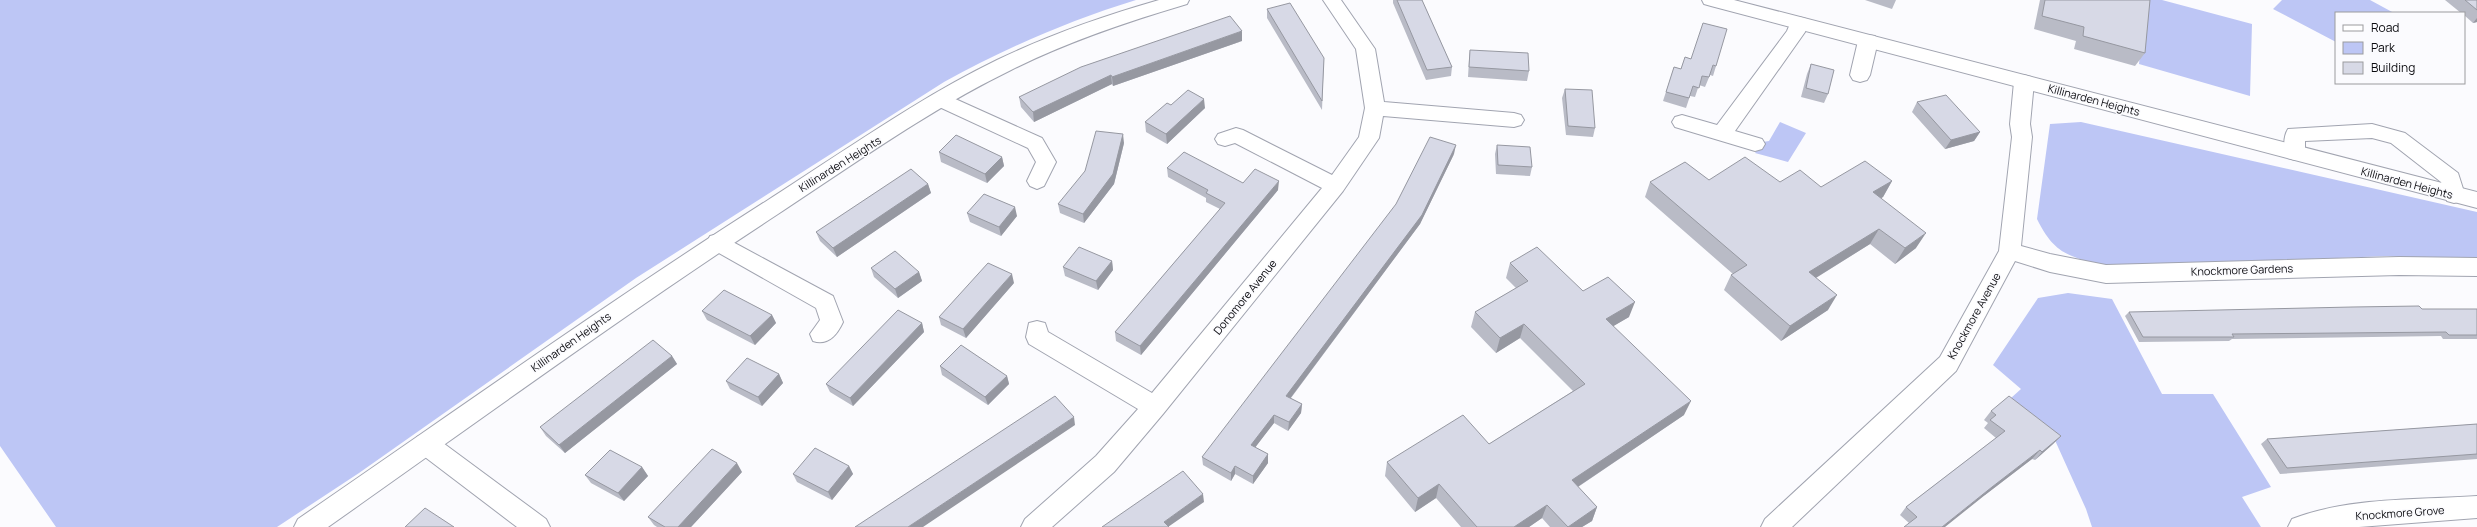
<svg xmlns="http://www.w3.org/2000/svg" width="2477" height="527" viewBox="0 0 2477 527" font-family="Manrope,sans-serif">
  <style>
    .green { fill: #bdc6f5 }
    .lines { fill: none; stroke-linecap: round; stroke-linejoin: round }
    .street-casing { stroke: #a1a4b0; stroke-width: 2 }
    .secondary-casing { stroke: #a1a4b0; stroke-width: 2 }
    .street { fill: #fff; fill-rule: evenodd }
    .secondary { fill: #fff; fill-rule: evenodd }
    .wall { fill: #b9bbc6 }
    .shaded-wall { fill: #9698a1 }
    .building { fill: #d7d9e6; stroke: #9698a1 }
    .labels { text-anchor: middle; stroke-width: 3; stroke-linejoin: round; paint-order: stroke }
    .street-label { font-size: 11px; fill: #0b0b0f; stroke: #fbfbfe }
  </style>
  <rect width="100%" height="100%" fill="#fbfbfe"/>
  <path class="green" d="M0 0H1136C1068 21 1006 48 944 82L636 278 359 473 277 527H56L0 446Z
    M2145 0H2162L2252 24 2250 96 2139 64Z
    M2282 0H2370L2394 13H2336V42L2273 9Z
    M1780 122 1806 133 1788 162 1755 153 1763 142 1769 141Z
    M2081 122 2477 212V260L2388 256 2102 267C2067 254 2055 255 2037 219L2050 124Z
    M2068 293 2112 299 2162 394H2213L2271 487 2242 497 2261 527H2092L2086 509 2049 427 2011 398 2021 389 1993 365 2038 298Z"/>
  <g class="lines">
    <g class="street-casing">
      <path id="street" d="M1323 0H1341L1375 49 1384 102 1514 113 1521 115 1524 120 1521 125 1514 127 1383 116 1379 138 1343 191 1163 414 1114 472 1052 527H1021L1025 519 1096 456 1138 409 1029 344 1026 337 1029 323 1037 321 1045 323 1048 332 1152 393 1322 188 1235 143 1225 146 1218 144 1215 139 1218 134 1236 128 1243 130 1332 175 1359 137 1365 108 1356 49Z
        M1799 17 1806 19 1808 23 1805 32 1735 131 1762 139 1765 144 1762 149 1755 151 1675 127 1672 122 1675 117 1682 115 1717 125 1787 31 1792 19Z
        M1868 35 1875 36 1878 41 1870 75 1867 80 1860 82 1853 80 1850 75 1858 41 1861 36Z
        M2024 75 2031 77 2034 82 2030 124 2032 137 2021 246 2050 254 2106 265 2399 257 2477 258V276L2399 275 2106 283 2050 272 2015 261 1956 371 1792 527H1761L1765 519 1940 357 1999 251 2012 137 2010 124 2014 82 2017 77Z
        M942 93 1042 138 1056 162 1044 186 1037 189 1030 186 1027 181 1036 162 1028 148 935 105 932 100 935 95Z
        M2372 124 2405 133 2458 173 2465 195 2461 201 2454 203 2447 201 2441 182 2391 143 2372 138 2305 141V153L2302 158 2295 160 2288 158C2283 150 2283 137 2288 129Z
        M718 234 833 296 843 322C837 335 828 346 813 341L810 334 820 320 816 308 710 248 707 242 710 236Z
        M426 433 435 437 546 519 550 527H517L417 451 414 444 417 437Z
        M2477 496V518L2359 527H2288L2292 519C2349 497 2417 500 2477 496Z"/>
    </g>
    <g class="secondary-casing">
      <path id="secondary" d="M1159 0H1189L1187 4C1126 22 1067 42 1011 70 929 110 854 164 778 214 625 314 477 422 328 527H294L298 519C454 412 608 302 768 200 843 152 917 99 997 60 1049 35 1103 16 1159 0Z
        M1702 0H1734L2477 192V208L1711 6 1704 4Z"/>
    </g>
    <use href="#street" class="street"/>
    <use href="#secondary" class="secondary"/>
  </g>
  <path class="wall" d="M1393 0H1422L1452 67 1451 76 1426 80 1393 3Z
    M1865 0H1896L1892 9Z
    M2040 0H2150L2145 53 2135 66 2074 49 2076 41 2034 29Z
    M2445 0H2477V22L2473 23 2464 15V13H2461Z
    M1267 9 1324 58 1322 110 1267 18Z
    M1242 41 1113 86 1112 84 1034 122 1021 107 1019 97Z
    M1470 50 1529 71 1527 81 1468 77 1469 60Z
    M1685 57 1716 66 1713 76 1710 75 1705 87 1699 85 1695 97 1690 96 1686 108 1663 101 1674 67 1681 69Z
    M1811 64 1828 94 1824 103 1801 97 1807 74Z
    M1565 89 1595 128 1593 137 1566 135 1562 98Z
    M1917 102 1980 132 1974 141 1945 149 1912 112Z
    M1171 105 1205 108 1167 144 1146 132 1145 122Z
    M1124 143 1114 184 1084 223 1060 213 1058 204Z
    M1497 145 1532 167 1530 176 1496 174 1495 154Z
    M939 152 1002 157 1004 166 987 183 941 162Z
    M1454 154 1420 224 1291 398 1302 404 1301 413 1288 431 1274 423 1255 447 1268 454V463L1253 484 1235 474 1231 481 1203 465 1202 457Z
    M1167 168 1278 190 1141 355 1116 341 1115 332 1220 209 1206 202V198L1168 177Z
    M1892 181 1883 197 1881 198 1916 248 1895 264 1870 244 1816 278 1828 310 1781 341 1724 290 1731 275 1733 274 1645 197 1650 182H1780L1821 187Z
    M928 184 931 193 837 257 820 241 816 232Z
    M967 213 1017 216 1001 236 970 222Z
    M1112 261 1113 270 1098 290 1065 276 1063 267Z
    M1510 263 1583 291 1629 317 1613 326 1684 415 1578 487 1597 507 1592 521 1582 527H1550L1542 518 1529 527H1461L1436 498 1415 512 1385 476 1387 462 1489 444 1573 391 1520 338 1496 353 1471 327 1475 312 1516 288 1506 278Z
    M871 268 919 272 922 281 898 298 874 277Z
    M1014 283 966 338 941 325 939 317Z
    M2477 309V339H2443L2441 336 2232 339 2229 341 2139 342 2125 316 2129 312Z
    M702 311 772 315 776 323 755 345 707 320Z
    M922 323 924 332 853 406 830 392 826 384Z
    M672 356 677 364 565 453 546 436 540 427Z
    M940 366 1007 376 1009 384 988 405 942 375Z
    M779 374 783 383 762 406 730 389 726 381Z
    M1991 411 2061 436 2053 444 2035 460 2032 459 1985 495 1909 523 1900 515 1906 507 1996 438 1984 428 1988 423 1984 420Z
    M2477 424V459L2280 474 2261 444 2267 439Z
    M849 466 853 474 832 500 797 482 793 474Z
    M642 467 648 476 624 501 591 483 585 475Z
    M742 472 691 527H657L654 525 648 517Z"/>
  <path class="shaded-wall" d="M2477 18V22L2473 23Z
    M1242 31V41L1113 86 1112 77Z
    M1111 75 1112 84 1034 122 1033 112Z
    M1204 99 1205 108 1167 144 1166 134Z
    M1980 132 1974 141 1945 149 1951 140Z
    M1123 134 1124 143 1114 184 1084 223 1083 214Z
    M1456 145 1454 154 1420 224 1286 404V396Z
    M1002 157 1004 166 987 183 985 174Z
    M1279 181 1278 190 1141 355 1140 346Z
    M1892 181 1883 197 1865 208 1873 192Z
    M928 184 931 193 837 257 833 248Z
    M1015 207 1017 216 1001 236 999 227Z
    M1879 229 1870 244 1801 287 1809 272Z
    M1926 233 1916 248 1895 264 1905 248Z
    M1112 261 1113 270 1098 290 1096 281Z
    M919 272 922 281 898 298 895 289Z
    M1012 274 1014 283 966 338 963 329Z
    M1837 295 1828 310 1781 341 1790 326Z
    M1635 302 1629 317 1600 334 1606 319Z
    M772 315 776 323 755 345 750 336Z
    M922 323 924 332 853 406 850 398Z
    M1524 324 1520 338 1496 353 1500 338Z
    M672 356 677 364 565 453 559 445Z
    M779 374 783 383 762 406 758 397Z
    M1007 376 1009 384 988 405 985 397Z
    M1691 401 1684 415 1567 494 1572 480Z
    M1302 404 1301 413 1288 431 1289 422Z
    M1274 415V423L1251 453V445Z
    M1074 417 1075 425 923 527H908Z
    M2061 436 2053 444 2035 460 2042 452Z
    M2040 450 2032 459 1985 495 1945 527H1942L1992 487Z
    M1268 454V463L1253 484V476Z
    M737 463 742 472 691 527H678Z
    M849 466 853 474 832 500 828 492Z
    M1235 466V474L1231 481V473Z
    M642 467 648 476 624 501 618 493Z
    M1439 484 1436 498 1415 512 1418 498Z
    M1203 494 1204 502 1168 527 1164 522Z
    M1547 505 1542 518 1529 527H1514Z
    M1597 507 1592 521 1582 527H1568Z"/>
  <path class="building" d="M1397 0H1422L1452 67 1427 70Z
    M2045 0H2150L2145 53 2083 36 2084 27 2042 16Z
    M2465 0H2477V10Z
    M1290 3 1324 58 1322 101 1267 9Z
    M1230 16 1242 31 1112 77 1111 75 1033 112 1019 97 1081 67Z
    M1703 23 1727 29 1716 66 1713 65 1709 77 1702 76 1699 88 1693 86 1689 98 1666 92 1674 67 1681 69 1685 57 1691 59Z
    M1470 50 1528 53 1529 71 1469 67Z
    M1811 64 1834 70 1828 94 1806 88Z
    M1565 89 1592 90 1595 128 1568 126Z
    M1188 90 1204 99 1166 134 1145 122 1167 103 1171 105Z
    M1946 95 1980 132 1951 140 1917 102Z
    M1096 131 1123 134 1113 174 1083 214 1058 204 1085 171Z
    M956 135 1002 157 985 174 939 152Z
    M1430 137 1456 145 1422 215 1286 396 1302 404 1289 422 1274 415 1251 445 1268 454 1253 476 1235 466 1231 473 1202 457 1396 204Z
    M1497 145 1530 147 1532 167 1498 165Z
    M1184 152 1243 183 1255 169 1279 181 1140 346 1115 332 1225 203 1206 193 1208 190 1167 168Z
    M1745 157 1780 182 1800 170 1821 187 1865 161 1892 181 1873 192 1926 233 1905 248 1879 229 1809 272 1837 295 1790 326 1731 275 1747 265 1650 182 1685 162 1709 180Z
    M911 169 928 184 833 248 816 232Z
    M984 194 1015 207 999 227 967 213Z
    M1079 247 1112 261 1096 281 1063 267Z
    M1537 247 1583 291 1608 277 1635 302 1606 319 1691 401 1572 480 1597 507 1568 527 1547 505 1514 527H1477L1439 484 1418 498 1387 462 1463 415 1489 444 1585 384 1524 324 1500 338 1475 312 1528 281 1510 263Z
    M895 251 919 272 895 289 871 268Z
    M988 263 1012 274 963 329 939 317Z
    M724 290 772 315 750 336 702 311Z
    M2419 306 2422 309H2477V335H2449L2446 332 2232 334 2234 337H2143L2129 312 2352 307Z
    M898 310 922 323 850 398 826 384Z
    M653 340 672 356 559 445 540 427Z
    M961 345 1007 376 985 397 940 366Z
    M747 358 779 374 758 397 726 381Z
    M1055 396 1074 417 908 527H855Z
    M2009 396 2061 436 2042 452 2040 450 1992 487 1942 527H1904L1917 517 1906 507 2005 431 1990 420 1996 415 1991 411Z
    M2477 424V454L2287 468 2267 439Z
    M815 448 849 466 828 492 793 474Z
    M712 449 737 463 678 527H665L648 517Z
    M610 450 642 467 618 493 585 475Z
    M1183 471 1203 494 1164 522 1169 527H1102Z
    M425 508 454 527H405Z"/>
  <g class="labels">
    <g class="street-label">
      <text transform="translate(2094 100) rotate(15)" y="4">Killinarden Heights</text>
      <text transform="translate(840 164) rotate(-32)" y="4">Killinarden Heights</text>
      <text transform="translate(2407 183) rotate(15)" y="4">Killinarden Heights</text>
      <text transform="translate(2242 270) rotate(-2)" y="4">Knockmore Gardens</text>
      <text transform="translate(1245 297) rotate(-51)" y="4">Donomore Avenue</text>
      <text transform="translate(1974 316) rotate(-61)" y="4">Knockmore Avenue</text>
      <text transform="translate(571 342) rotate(-35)" y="4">Killinarden Heights</text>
      <text transform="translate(2400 513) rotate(-4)" y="4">Knockmore Grove</text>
    </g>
  </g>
  <rect x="2335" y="12" width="130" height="72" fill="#fbfbfe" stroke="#9b9b9e"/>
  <rect x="2343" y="25" width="20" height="6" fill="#ffffff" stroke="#9b9b9e"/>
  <text x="2371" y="32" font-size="12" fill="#0b0b0f">Road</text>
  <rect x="2343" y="42" width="20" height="12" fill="#bdc6f5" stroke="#9b9b9e"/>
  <text x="2371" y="52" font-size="12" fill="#0b0b0f">Park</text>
  <rect x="2343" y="62" width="20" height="12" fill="#d7d9e6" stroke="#9b9b9e"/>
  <text x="2371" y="72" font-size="12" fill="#0b0b0f">Building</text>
</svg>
